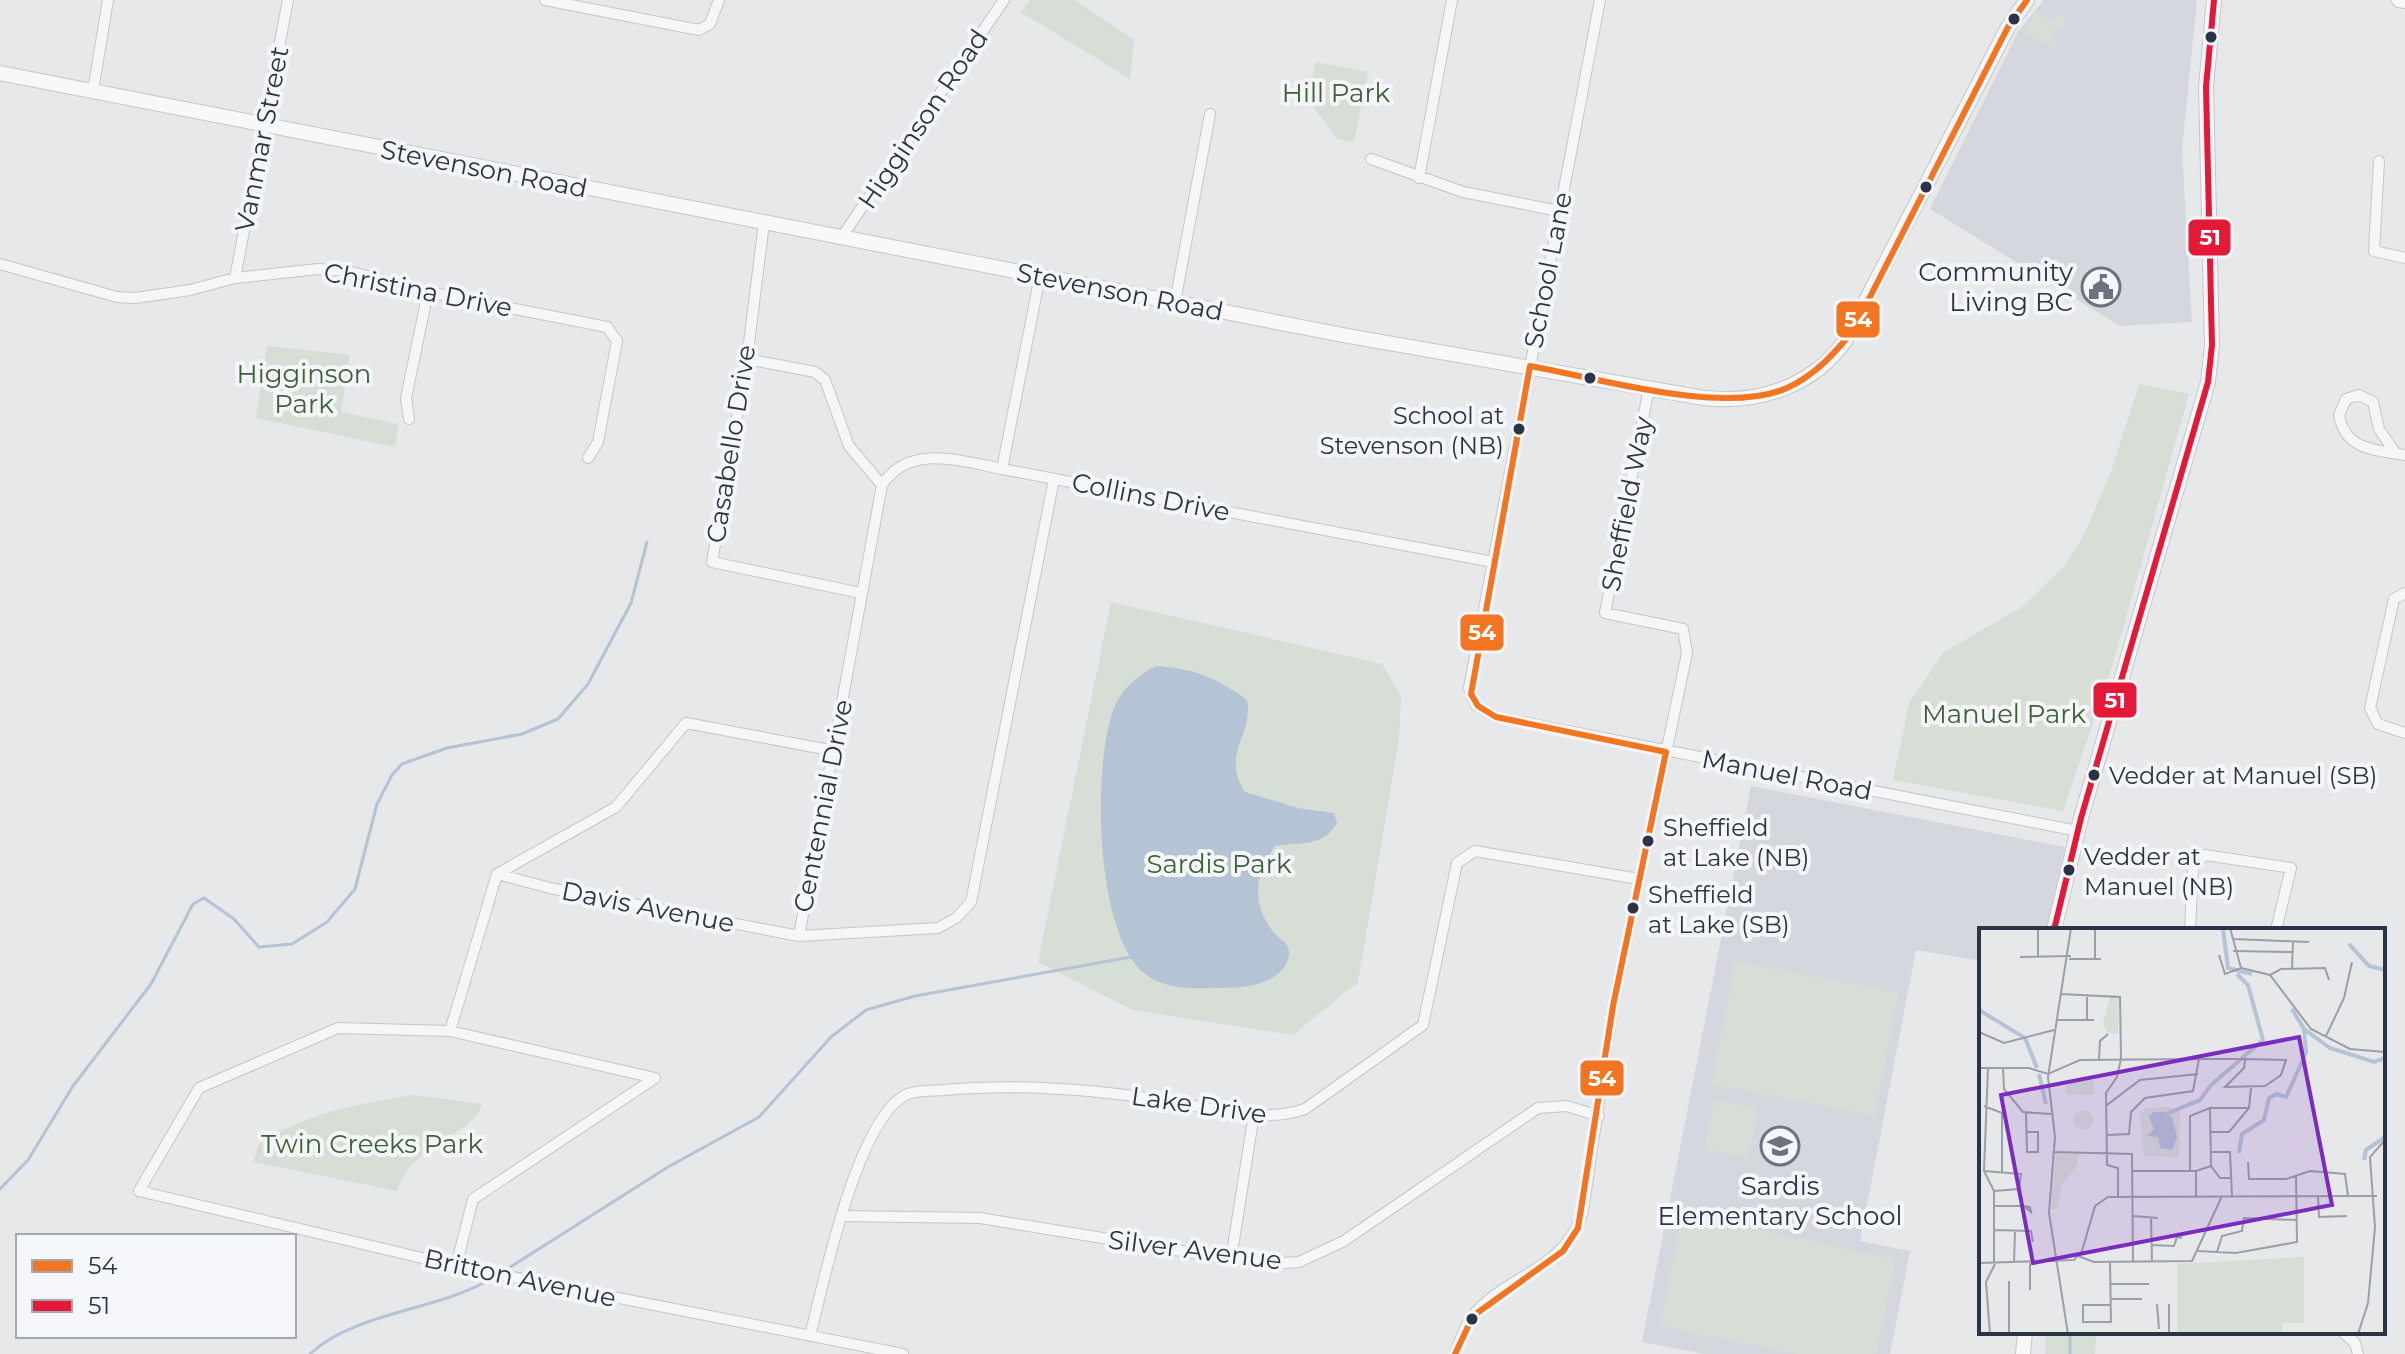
<svg xmlns="http://www.w3.org/2000/svg" width="2405" height="1354" viewBox="0 0 2405 1354" font-family="Montserrat,sans-serif">
  <style>
    .built { fill: #d4d7dd }
    .green { fill: #d6ded6 }
    .water { fill: #b4c4d5 }
    .lines { fill: none; stroke-linecap: round; stroke-linejoin: round }
    .stream { stroke: #b4c4d5; stroke-width: 3 }
    .street-casing { stroke: #c4c6c8; stroke-width: 12 }
    .secondary-casing { stroke: #c4c6c8; stroke-width: 16 }
    .street { stroke: #f5f6f7; stroke-width: 10 }
    .secondary { stroke: #f8f8f8; stroke-width: 14 }
    .bus-1-casing { stroke: #f4f6f9; stroke-width: 12 }
    .bus-2-casing { stroke: #f4f6f9; stroke-width: 12 }
    .bus-1 { stroke: #f37421; stroke-width: 6 }
    .bus-2 { stroke: #e31937; stroke-width: 6 }
    .bus-dot { fill: #2b3445; stroke: #f4f6f9; stroke-width: 3 }
    .labels { text-anchor: middle; stroke-width: 8; stroke-linejoin: round; paint-order: stroke }
    .bus-label { font-size: 24px; fill: #2b3445; stroke: #f4f6f9; text-anchor: start }
    .park-label { font-size: 26px; fill: #3f6138; stroke: #f4f6f9 }
    .street-label { font-size: 26px; fill: #2b3445; stroke: #f4f6f9 }
    .poi-label { font-size: 26px; fill: #2b3445; stroke: #f4f6f9; text-anchor: end }
    .inset-river { fill: none; stroke: #b4c4d5; stroke-width: 4 }
    .inset-road { fill: none; stroke: #9ba0a8; stroke-width: 2 }
    .view { fill: #7b2cbf; fill-opacity: 0.15; stroke: #7b2cbf; stroke-width: 4 }
    .inset-edge { fill: none; stroke: #2b3445; stroke-width: 4 }
    .line-badge { stroke: #f4f6f9; stroke-width: 3 }
    .badge-label { font-size: 22px; text-anchor: middle; font-weight: bold; fill: #fff }
  </style>
  <rect width="100%" height="100%" fill="#e6e8ea"/>
  <path class="built" d="M2044 0H2197L2182 150 2192 322 2120 326 1930 209 2018 32Z
    M1751 786 2065 847 2049 930H1981V961L1916 950 1860 1241 1910 1251 1890 1354H1705L1642 1342Z"/>
  <path class="green" d="M1030 0H1074L1134 40 1130 79 1021 12Z
    M2060 10 2066 27H2057L2052 36 2057 39 2053 48 2023 33 2037 12 2053 20Z
    M1316 62 1368 72 1354 142 1337 139 1307 98Z
    M267 346 350 355 341 412 398 424 395 447 256 418Z
    M2139 384 2189 394 2114 660 2063 811 1893 780 1909 703 1944 652 2022 607 2065 565 2084 535 2111 472Z
    M1111 602 1382 664 1401 696 1399 739 1358 982 1293 1035 1133 1010 1038 962Z
    M1735 961 1898 993 1875 1116 1712 1084Z
    M413 1095 482 1104C472 1137 410 1145 397 1191L253 1162 259 1144C307 1113 357 1104 413 1095Z
    M1714 1100 1758 1108 1749 1158 1705 1149Z
    M1683 1215 1895 1259 1876 1354H1794L1660 1326Z
    M2046 1332H2096L2095 1354H2045Z"/>
  <path class="water" d="M1156 666C1196 669 1215 677 1247 700 1254 735 1220 754 1245 792L1298 808 1334 813 1337 823C1323 847 1301 842 1275 846 1254 876 1251 905 1275 934 1279 938 1286 942 1288 947 1291 954 1287 965 1282 970 1264 988 1237 988 1214 988 1190 989 1163 989 1144 973 1095 932 1093 770 1112 714 1120 690 1135 677 1156 666Z"/>
  <g class="lines">
    <path class="stream" d="M0 1189 28 1160 73 1086 151 984 193 904 204 898 234 919 259 947 292 944 327 922 355 889 377 804 392 775 402 764 447 748 522 734 558 719 588 684 631 603 647 542
      M504 1271 668 1167 759 1117 831 1037 866 1010 915 996 1131 957
      M310 1354C356 1311 440 1311 494 1277
      M2070 1354V1332"/>
    <g class="street-casing">
      <path id="street" d="M545 0 699 30 710 24 719 0
        M1600 0 1469 688 1476 705 1496 717 2078 831
        M93 91 108 0
        M1371 159 1463 192 1559 211
        M2379 161 2374 251 2405 258
        M1419 178 1452 0
        M764 223 747 359 712 562 861 593
        M841 238 1004 0
        M0 264 117 297 135 298 190 290 235 278 318 269 348 271 428 292 607 327 617 341 598 442 588 458
        M1040 276 1002 469 1493 562
        M235 278 288 0
        M1175 302 1210 114
        M747 359 815 372 825 380 849 446 882 485
        M409 419 406 398 428 292
        M2396 454 2379 429 2373 402 2359 395 2346 399 2339 415C2345 450 2375 450 2405 455
        M1002 469C961 461 909 443 882 485L799 936 938 928 956 918 971 902 1054 479
        M2405 593 2394 599 2370 708 2378 724 2405 733
        M497 874 550 888 799 936
        M2190 930 2193 866 2205 855 2291 868 2276 930
        M450 1031 497 874 616 807 686 723 835 751
        M841 1216 980 1218 1231 1259 1266 1264 1299 1262 1344 1241 1538 1108 1567 1106 1599 1116
        M1231 1259 1254 1114
        M456 1266 473 1199 655 1078 450 1031 338 1028 199 1088 139 1191 456 1266 903 1354
        M2343 1332 2355 1343 2358 1354
        M810 1336C823 1285 858 1114 908 1094 918 1090 934 1091 944 1090 1019 1083 1093 1089 1168 1101 1211 1108 1262 1124 1305 1109L1423 1025 1457 863 1475 851 1639 879
        M1455 1354C1460 1341 1464 1326 1473 1315 1509 1273 1565 1271 1583 1211L1613 1006 1687 653 1683 629 1605 613 1649 388"/>
    </g>
    <g class="secondary-casing">
      <path id="secondary" d="M2399 0 2405 1
        M0 73 1348 336 1704 398C1758 404 1812 387 1845 341L2008 27 2027 0
        M2054 930 2081 818 2208 382 2212 345 2206 87 2214 0
        M2023 1354 2025 1332"/>
    </g>
    <use href="#street" class="street"/>
    <use href="#secondary" class="secondary"/>
    <g class="bus-1-casing">
      <path id="bus-1" d="M1530 366C1597 378 1724 416 1787 388 1815 375 1833 355 1852 332L2008 27 2027 0
        M1530 366 1471 694 1478 706 1496 717 1666 752
        M1455 1354 1473 1316 1563 1251 1578 1228 1613 1006 1666 752"/>
    </g>
    <g class="bus-2-casing">
      <path id="bus-2" d="M2054 930 2081 818 2208 382 2212 345 2206 87 2214 0"/>
    </g>
    <use href="#bus-1" class="bus-1"/>
    <use href="#bus-2" class="bus-2"/>
  </g>
  <defs>
    <g id="civic-ring" transform="scale(2)"><circle r="9.5" fill="#f4f6f9" stroke="#6c737f" stroke-width="1.5"/><path d="M-.6-6.5H3V-4.5H.6V-3L4-1V1h2V6H-6V1h2V-1L-.6-3ZM-1.2 2.5V6h2.4V2.5Z" fill="#6c737f"/></g>
    <g id="school-ring" transform="scale(2)"><circle r="9.5" fill="#f4f6f9" stroke="#6c737f" stroke-width="1.5"/><path d="M0-5L7-2L0 1L-7-2ZM-4 1L0 2.5L4 1V4Q0 6-4 4Z" fill="#6c737f"/></g>
  </defs>
  <g fill-rule="evenodd">
    <use href="#civic-ring" x="2101" y="287"/>
    <use href="#school-ring" x="1780" y="1146"/>
  </g>
  <g class="bus-dot">
    <circle cx="2014" cy="19" r="7"/>
    <circle cx="2211" cy="37" r="7"/>
    <circle cx="1926" cy="187" r="7"/>
    <circle cx="1590" cy="378" r="7"/>
    <circle cx="1519" cy="429" r="7"/>
    <circle cx="2094" cy="775" r="7"/>
    <circle cx="1648" cy="841" r="7"/>
    <circle cx="2069" cy="870" r="7"/>
    <circle cx="1633" cy="908" r="7"/>
    <circle cx="1472" cy="1319" r="7"/>
  </g>
  <g class="labels">
    <g class="bus-label">
      <text x="1504" y="424" text-anchor="end">School at<tspan x="1504" dy="30">Stevenson (NB)</tspan></text>
      <text x="2109" y="784">Vedder at Manuel (SB)</text>
      <text x="1663" y="836">Sheffield<tspan x="1663" dy="30">at Lake (NB)</tspan></text>
      <text x="2084" y="865">Vedder at<tspan x="2084" dy="30">Manuel (NB)</tspan></text>
      <text x="1648" y="903">Sheffield<tspan x="1648" dy="30">at Lake (SB)</tspan></text>
    </g>
    <g class="park-label">
      <text x="1336" y="102">Hill Park</text>
      <text x="304" y="383">Higginson<tspan x="304" dy="30">Park</tspan></text>
      <text x="2004" y="723">Manuel Park</text>
      <text x="1219" y="873">Sardis Park</text>
      <text x="372" y="1153">Twin Creeks Park</text>
    </g>
    <g class="street-label">
      <text transform="translate(923 119) rotate(-56)" y="9">Higginson Road</text>
      <text transform="translate(262 139) rotate(-79)" y="9">Vanmar Street</text>
      <text transform="translate(484 169) rotate(11)" y="9">Stevenson Road</text>
      <text transform="translate(1548 270) rotate(-79)" y="9">School Lane</text>
      <text transform="translate(418 290) rotate(11)" y="9">Christina Drive</text>
      <text transform="translate(1120 292) rotate(11)" y="9">Stevenson Road</text>
      <text transform="translate(731 444) rotate(-81)" y="9">Casabello Drive</text>
      <text transform="translate(1151 497) rotate(11)" y="9">Collins Drive</text>
      <text transform="translate(1627 504) rotate(-79)" y="9">Sheffield Way</text>
      <text transform="translate(1787 775) rotate(11)" y="9">Manuel Road</text>
      <text transform="translate(823 806) rotate(-79)" y="9">Centennial Drive</text>
      <text transform="translate(648 907) rotate(11)" y="9">Davis Avenue</text>
      <text transform="translate(1199 1105) rotate(8)" y="9">Lake Drive</text>
      <text transform="translate(1195 1250) rotate(7)" y="9">Silver Avenue</text>
      <text transform="translate(520 1278) rotate(12)" y="9">Britton Avenue</text>
    </g>
    <g class="poi-label">
      <text x="2073" y="281">Community<tspan x="2073" dy="30">Living BC</tspan></text>
      <text x="1780" y="1195" text-anchor="middle">Sardis<tspan x="1780" dy="30">Elementary School</tspan></text>
    </g>
  </g>
  <g transform="translate(1979 928)">
    <rect width="406" height="406" fill="#e6e8ea"/>
    <path d="M132 67 140 68 139 106 128 105 124 94ZM88 152H115V167L87 166ZM188 179 201 183 200 229 165 228 161 188 167 180ZM94 192a10 10 0 1 1 20 0a10 10 0 1 1-20 0ZM77 226H99V236L83 257 78 281H72ZM325 329V395H303V406H198V336Z" fill="#d6ded6"/>
    <path d="M174 184H187L193 190 198 209 193 222 181 220 179 209 168 208 175 201 170 189Z" fill="#b4c4d5"/>
    <path class="inset-river" d="M244 0 249 40 273 46M370 16 390 38 406 42M0 82 46 110 58 140M325 101 351 120 395 134 406 130M60 146 67 176M189 185 221 172 232 157 284 112 269 57 258 46M260 225 263 206 285 192 290 170 298 166 307 169 327 125 325 101 313 81M385 232 387 222 406 209"/>
    <path class="inset-road" d="M59 0V28M116 0V30M251 0 262 40 291 47 332 101 371 121 406 124M254 11 330 14M254 23 314 24M240 27 246 46 262 40M41 29 92 28M90 31H122M313 41 314 13M291 47 302 41 346 40 350 52M82 66 141 69 142 131 138 149 127 165 128 237 139 240V268M108 66V92M78 92H115M0 104 25 115 75 102M347 108 365 70 373 34M120 131 121 113 129 106M0 140H50L69 146 101 132 220 131H266L307 132 302 147 286 158 246 159 265 140 266 131M9 140 5 243 15 263V335M24 140 25 161 44 184 72 186M128 177 161 152 219 146M5 178 23 185V244M231 180H269M47 185 48 224H59V204H48M231 204H250L270 180 272 160M128 207 150 206 152 184 166 170 214 163 220 131M75 224 153 226 154 334M233 224H251L253 268M269 234 270 251H307L331 243 366 246 369 268M232 238 241 250H252M5 243 42 246 40 261 15 263M154 243H217V268M211 243V188L231 180 232 238 217 243M339 268 340 289 368 288M15 278H45L52 284 51 279 45 278M154 288 179 290M172 289 173 334M15 302 52 303 54 314M173 317 195 318 198 309 203 310M219 323 257 325 318 314 317 248M238 324 243 308 263 303 265 290 317 292M99 328 115 334 213 333 243 268M131 334 132 394H104V377H131M0 335 95 332 103 323 116 278 129 269 398 268M35 335 36 303M30 353V406M131 356H170M51 362V335M131 371H163M178 376 180 401M190 376V406M11 406 7 354 16 336M89 406 70 285 76 209 69 149 92 0M379 406 389 375 396 299 391 229 406 212"/>
    <path class="view" d="M320 109 353 277 54 335 22 167Z"/>
    <rect width="406" height="406" class="inset-edge"/>
  </g>
  <g class="line-badge">
    <rect x="2187" y="218" width="45" height="39" rx="8" fill="#e31937"/>
    <rect x="1835" y="300" width="46" height="39" rx="8" fill="#f37421"/>
    <rect x="1459" y="613" width="46" height="39" rx="8" fill="#f37421"/>
    <rect x="2092" y="681" width="46" height="38" rx="8" fill="#e31937"/>
    <rect x="1579" y="1059" width="46" height="38" rx="8" fill="#f37421"/>
  </g>
  <g class="badge-label">
    <text x="2210" y="245">51</text>
    <text x="1858" y="327">54</text>
    <text x="1482" y="640">54</text>
    <text x="2115" y="708">51</text>
    <text x="1602" y="1086">54</text>
  </g>
  <rect x="16" y="1234" width="280" height="104" fill="#f4f6f9" stroke="#a4a8b1" stroke-width="2"/>
  <rect x="32" y="1260" width="40" height="12" fill="#f37421" stroke="#a4a8b1" stroke-width="2"/>
  <text x="88" y="1274" font-size="24" fill="#2b3445">54</text>
  <rect x="32" y="1300" width="40" height="12" fill="#e31937" stroke="#a4a8b1" stroke-width="2"/>
  <text x="88" y="1314" font-size="24" fill="#2b3445">51</text>
</svg>
